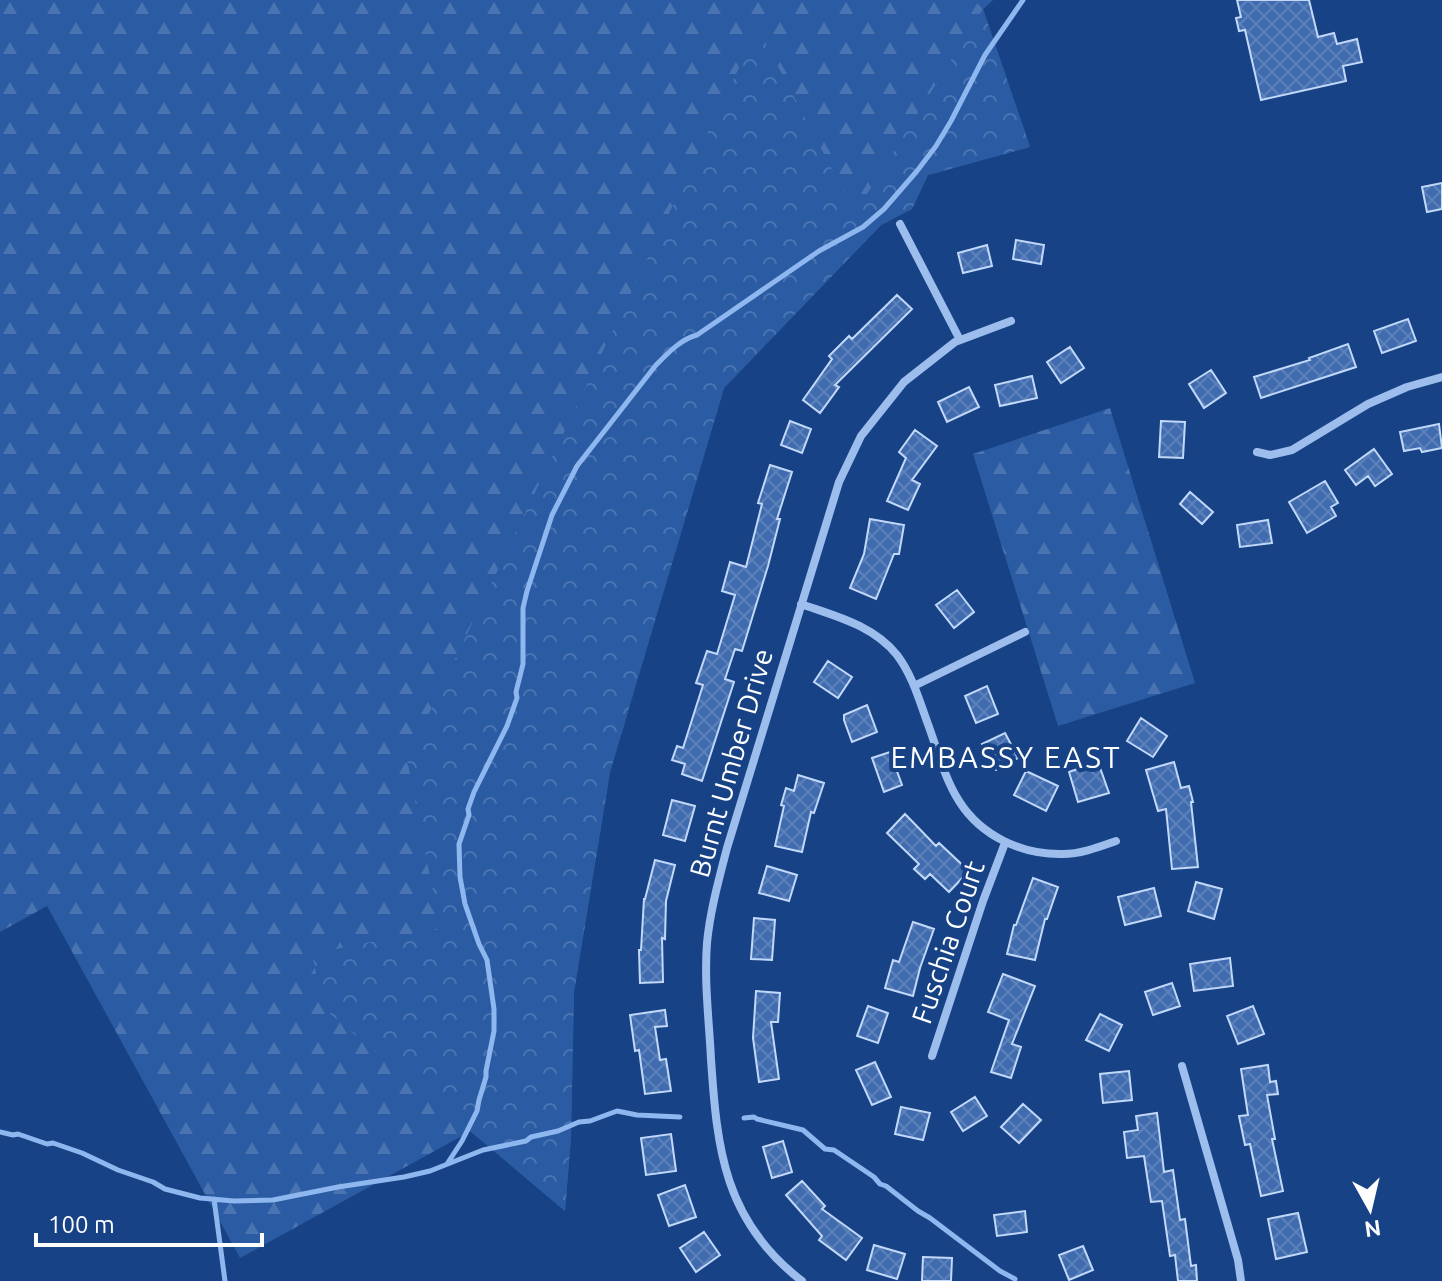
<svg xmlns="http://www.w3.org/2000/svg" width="1442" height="1281" viewBox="0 0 1442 1281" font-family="Ubuntu,sans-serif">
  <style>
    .forest { fill: url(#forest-firs) }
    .park { fill: url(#park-crowns) }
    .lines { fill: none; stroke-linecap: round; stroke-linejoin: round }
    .stream { stroke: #8fb7ef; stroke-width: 5 }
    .building { fill: url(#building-cross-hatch); stroke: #c2d8f9; stroke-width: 2 }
    .street { stroke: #9dbded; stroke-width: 8 }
    .labels { text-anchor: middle; stroke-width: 8; stroke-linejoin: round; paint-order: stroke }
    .street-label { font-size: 28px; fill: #fff; stroke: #174285 }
    .neighbourhood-label { font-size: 30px; letter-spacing: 2px; fill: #fff; stroke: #174285 }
  </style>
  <defs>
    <pattern id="forest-firs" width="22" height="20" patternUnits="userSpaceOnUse" patternTransform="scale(2)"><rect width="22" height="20" fill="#2a5ba3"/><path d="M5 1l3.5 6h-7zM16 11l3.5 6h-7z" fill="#4a74b1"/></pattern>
    <pattern id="park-crowns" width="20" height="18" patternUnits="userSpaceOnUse" patternTransform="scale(2)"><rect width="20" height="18" fill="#2a5ba3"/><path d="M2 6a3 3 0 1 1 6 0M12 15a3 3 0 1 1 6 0" fill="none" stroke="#4a74b1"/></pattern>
    <pattern id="building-cross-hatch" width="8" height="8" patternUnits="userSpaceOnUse" patternTransform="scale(2)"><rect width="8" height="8" fill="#406caf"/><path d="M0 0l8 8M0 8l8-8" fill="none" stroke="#5d82bb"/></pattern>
  </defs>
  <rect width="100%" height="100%" fill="#174285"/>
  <path class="forest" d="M0 0H993L983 9 1030 147 928 175 912 209 881 225 724 388 610 772 574 992 571 1137 565 1211 471 1131 240 1258 47 906 0 932Z
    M1110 408 1195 683 1058 726 973 454Z"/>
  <path class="park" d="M974 0H993L983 9 1030 147 928 175 912 209 881 225 724 388 610 772 574 992 571 1137 565 1211 323 1008 312 954 440 928 407 759 758 28 855 213 983 9Z"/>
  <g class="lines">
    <path class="stream" d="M744 1118 754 1117 757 1119 803 1130 825 1149 834 1150 874 1177 880 1184 886 1186 918 1211 930 1218 1000 1271 1015 1279
      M0 1132 13 1135 18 1134 47 1144 53 1143 82 1153 118 1170 153 1182 165 1189 200 1198 234 1201 273 1200 338 1187 404 1177 430 1171 483 1150 526 1141 531 1137 558 1131 579 1122 590 1121 617 1111 637 1115 680 1117
      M447 1164 462 1141 477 1111 479 1100 486 1077V1071L494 1031V1009L487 960 479 944 465 904 460 877 459 844 469 815 468 809 474 792 507 726 517 698 516 692 523 664V608L527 591 552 515 577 466 656 365C668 353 681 339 697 335L819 251 863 227 884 209 917 171 936 146 951 121 985 55 1023 0
      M214 1199 225 1281"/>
  </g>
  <path class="building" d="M1237 0H1309L1318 37 1334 33 1337 44 1357 39 1362 62 1343 66 1346 81 1261 100 1245 30 1239 31 1236 18 1241 17Z
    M1442 183V209L1427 212 1422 187Z
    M1016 240 1044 245 1041 264 1013 259Z
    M987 245 992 266 963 273 958 253Z
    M897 295 912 309 835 385 839 387 820 413 803 400 832 359 829 356 849 336 852 339Z
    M1408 319 1416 341 1382 353 1374 331Z
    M1348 344 1356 367 1261 398 1254 377 1310 360 1309 358Z
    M1070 347 1084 368 1061 383 1047 362Z
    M1211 370 1226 393 1204 408 1189 384Z
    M1032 376 1037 398 1000 406 995 385Z
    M969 387 979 407 947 422 938 402Z
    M790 421 811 429 802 453 781 445Z
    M1161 421 1185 422 1183 458 1159 457Z
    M1439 424 1442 448 1422 452 1420 448 1404 451 1400 432Z
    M915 430 937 446 912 480 920 484 908 510 887 501 906 458 899 452Z
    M1374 449 1392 474 1375 486 1368 476 1356 485 1345 470Z
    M770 465 792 472 777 519H780L768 566 742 651 735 649 725 679 734 682 702 781 682 774 685 764 672 760 677 746 683 748 703 685 696 683 707 651 717 654 735 595 722 591 730 562 746 567 762 504 758 503Z
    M1325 481 1338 503 1331 507 1336 516 1307 533 1289 502Z
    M1190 492 1213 512 1202 524 1180 504Z
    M870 519 904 525 899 554H894L876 599 850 588 864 554Z
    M1268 520 1272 543 1240 547 1237 525Z
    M957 590 974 612 954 628 936 605Z
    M828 661 852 677 838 698 814 682Z
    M987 686 998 714 976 723 965 696Z
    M867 705 877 732 852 742 844 720V715Z
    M1141 718 1167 736 1153 757 1127 741Z
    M1005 733 1018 758 996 770 982 744Z
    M890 752 902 785 884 792 872 758Z
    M1098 762 1109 793 1078 802 1069 772Z
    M1174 762 1181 788 1189 786 1193 802H1191L1198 867 1172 869 1166 809 1158 811 1146 770Z
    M1026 771 1058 786 1046 811 1014 795Z
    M798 775 824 783 814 813 811 812 802 852 775 846 784 806 781 805 786 788 794 791Z
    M672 800 695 806 685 841 663 835Z
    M905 814 936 846 939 843 969 871 949 892 930 874 925 879 914 869 919 864 887 833Z
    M655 860 675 865 666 901 665 939 662 938 663 982 640 983 639 950H641L644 899H645Z
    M767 866 797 875 789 901 759 893Z
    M1033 878 1058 887 1047 919H1045L1035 960 1007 954 1014 925H1016Z
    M1196 882 1222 889 1214 919 1188 911Z
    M1154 888 1161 916 1125 925 1118 897Z
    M754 918 775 920 772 960 751 959Z
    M913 922 934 929 920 968 913 996 885 988 893 960 899 962Z
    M1230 958 1233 986 1194 991 1190 964Z
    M1003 974 1035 986 1012 1044 1021 1047 1011 1078 991 1072 1009 1020 988 1012Z
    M1172 983 1180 1006 1153 1015 1145 992Z
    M756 991 780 993 778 1022H771L779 1079 759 1082 753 1038Z
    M868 1006 888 1013 878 1043 857 1036Z
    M1253 1006 1264 1034 1238 1044 1227 1016Z
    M665 1010 667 1026 655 1027 660 1060 666 1059 671 1091 645 1094 639 1050 635 1051 630 1015Z
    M1100 1014 1122 1025 1109 1051 1086 1040Z
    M875 1062 891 1097 872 1105 856 1070Z
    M1268 1065 1270 1082 1276 1081 1278 1094 1267 1095 1275 1139H1272L1283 1191 1261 1196 1250 1144 1245 1145 1239 1116 1248 1115 1241 1069Z
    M1129 1071 1132 1100 1103 1103 1100 1074Z
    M975 1097 987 1116 963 1131 951 1112Z
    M1023 1104 1041 1120 1019 1143 1001 1127Z
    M901 1107 930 1113 923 1140 895 1134Z
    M1157 1113 1164 1172 1173 1170 1180 1220 1185 1219 1191 1266 1196 1265 1197 1281H1178L1175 1255 1170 1256 1162 1201 1151 1202 1144 1156 1127 1158 1124 1132 1138 1130 1136 1116Z
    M671 1134 676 1171 646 1175 641 1138Z
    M783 1141 792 1172 772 1178 763 1147Z
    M802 1181 825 1206 822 1209 862 1238 846 1260 819 1240 822 1236 786 1195Z
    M685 1185 696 1217 669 1226 658 1195Z
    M1025 1211 1027 1232 997 1236 994 1215Z
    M1298 1213 1307 1252 1276 1259 1268 1219Z
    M704 1232 720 1255 696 1272 680 1248Z
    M874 1245 905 1254 897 1279 867 1270Z
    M1083 1246 1093 1270 1069 1280 1059 1255Z
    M923 1257 952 1258 951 1281H922Z"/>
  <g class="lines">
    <path class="street" d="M900 224 960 340
      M1257 452 1270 455 1292 450 1368 404 1407 387 1442 377
      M801 604C835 616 873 625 897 655 913 676 920 703 929 727 938 752 945 779 959 801 981 836 1022 855 1063 854 1081 854 1099 847 1116 841
      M914 686 1025 632
      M932 1056 983 901 1005 843
      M1182 1066 1238 1260 1241 1281
      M802 1281C724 1221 717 1149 711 1059 709 1020 704 981 707 943 710 911 719 879 727 848L839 482 861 436 904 382 955 342 1011 321"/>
  </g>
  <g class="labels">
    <g class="street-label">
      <text transform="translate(731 763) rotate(-74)" y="10">Burnt Umber Drive</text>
      <text transform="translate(948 942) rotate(-71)" y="10">Fuschia Court</text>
    </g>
    <g class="neighbourhood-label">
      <text x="1006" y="768">EMBASSY EAST</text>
    </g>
  </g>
  <g transform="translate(1370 1209) rotate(172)" stroke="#174285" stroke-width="6" paint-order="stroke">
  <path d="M0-6L14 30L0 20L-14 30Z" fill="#ffffff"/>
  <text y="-12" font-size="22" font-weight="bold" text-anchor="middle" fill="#ffffff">N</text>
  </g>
  <path d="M36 1233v12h226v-12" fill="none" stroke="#ffffff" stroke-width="4"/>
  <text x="48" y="1233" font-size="24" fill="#ffffff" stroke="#174285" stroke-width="6" paint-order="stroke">100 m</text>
</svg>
